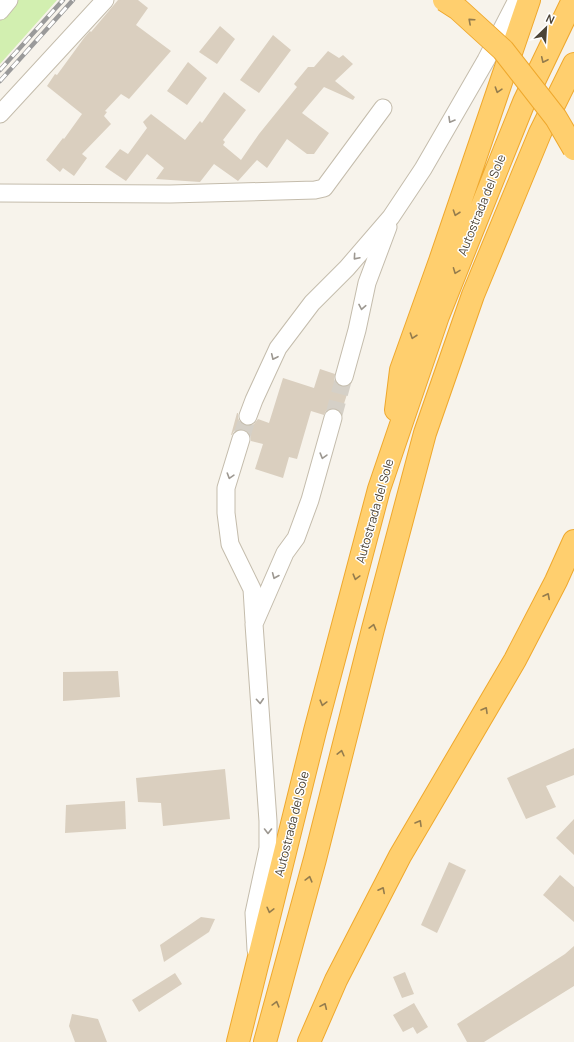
<svg xmlns="http://www.w3.org/2000/svg" width="574" height="1042" viewBox="0 0 574 1042" font-family="Manrope,sans-serif">
  <style>
    .green { fill: #d2efb0 }
    .building { fill: #dacfbf }
    .lines { fill: none; stroke-linecap: round; stroke-linejoin: round }
    .minor-tunnel { stroke: #d5d0c7; stroke-width: 17; stroke-dasharray: 17 8; stroke-linecap: butt }
    .minor-casing { stroke: #c4bcac; stroke-width: 19 }
    .highway-casing { stroke: #efa82d; stroke-width: 24 }
    .minor { stroke: #fff; stroke-width: 17 }
    .highway { stroke: #ffcf6e; stroke-width: 22 }
    .rail-casing { stroke: #9a9a9a; stroke-width: 4.5 }
    .rail { stroke: #fff; stroke-width: 3; stroke-dasharray: 9; stroke-linecap: butt }
    .highway-bridge-casing { stroke: #efa82d; stroke-width: 24; stroke-linecap: butt }
    .highway-bridge { stroke: #ffcf6e; stroke-width: 22 }
    .oneway { stroke: #947c4d }
    .oneway2 { stroke: #9d9891 }
    .labels { text-anchor: middle; stroke-width: 3; stroke-linejoin: round; paint-order: stroke }
    .street-label { font-size: 12px; fill: #4c4437; stroke: #fff }
  </style>
  <rect width="100%" height="100%" fill="#f7f3eb"/>
  <path class="green" d="M17 0H57L0 64V18Z"/>
  <path class="building" d="M118 0H138L148 8 136 25 171 51 129 99 121 94 105 111 107 112 104 116 111 124 82 154 87 158 74 176 63 168 60 172 46 160 63 138 64 139 82 114 47 86 55 74 57 75 84 38 90 31 91 32Z
    M220 26 235 39 217 64 199 52Z
    M273 35 291 50 259 93 240 80Z
    M328 51 339 58 343 55 353 64 335 81 355 97 353 100 324 87 302 113 329 133 314 154H307L287 139 267 168 257 160 238 181 214 164 200 182 156 179 164 168 147 154 126 181 105 167 120 149 128 154 147 128 143 122 151 114 185 140 200 121 202 123 224 92 246 110 223 140 225 142 223 145 241 160 259 134 297 87 294 84 308 67H314Z
    M188 62 207 78 187 105 167 91Z
    M320 369 335 374 334 380 337 384 341 386 346 387 350 385 341 413 335 408H331L326 411 324 415 311 411 297 459 289 457 283 478 255 469 263 444 251 441V436L249 432 244 429H238L234 431 232 435H231L237 413H238V418L240 422 245 425 249 426 254 424 258 419 269 423 283 378 314 388Z
    M118 671 120 697 63 701V672Z
    M574 748V775L546 786 556 807 526 819 507 778Z
    M225 769 230 819 163 826 161 803 138 802 136 778Z
    M125 801 126 829 65 833 66 805Z
    M574 819V855L556 838Z
    M449 862 466 870 437 933 421 925Z
    M560 875 574 887V922L543 895Z
    M201 917 215 919 209 932 164 962 160 945Z
    M574 946V986L484 1042H467L457 1024 565 954Z
    M405 972 414 994 402 998 393 977Z
    M175 973 182 984 139 1012 132 1000Z
    M414 1003 428 1027 417 1034 413 1027 403 1032 393 1015Z
    M72 1014 98 1019 107 1042H75L69 1026Z"/>
  <g class="lines">
    <path class="minor-tunnel" d="M333 418 344 377
      M241 439 248 416"/>
    <g class="minor-casing">
      <path id="minor" d="M0 11 9 0
        M0 114 105 0
        M0 193 170 194 315 190 324 188 383 108
        M344 377 357 330 367 283 388 227
        M248 416 254 400 278 348 312 303 347 268 391 217 423 169 486 60 517 0
        M241 439 226 488V513L230 544 252 589 254 621
        M256 950 254 913 268 848V821L254 624 285 553 296 538 310 500 333 418"/>
    </g>
    <g class="highway-casing">
      <path id="highway" d="M396 410 401 370 440 261 529 0
        M238 1042 315 731 379 489 438 316 472 231 524 102 573 0
        M265 1042 315 859 373 629 425 433 473 295 540 133 574 64
        M309 1042 336 980 400 856 515 660 556 581 574 541"/>
    </g>
    <use href="#minor" class="minor"/>
    <use href="#highway" class="highway"/>
    <g class="rail-casing">
      <path id="rail" d="M0 70 63 0
        M0 81 73 0"/>
    </g>
    <use href="#rail" class="rail"/>
    <g class="highway-bridge-casing">
      <path id="highway-bridge" d="M444 0 458 9 503 50 556 118 574 149"/>
    </g>
    <use href="#highway-bridge" class="highway-bridge"/>
  </g>
  <defs><path id="oneway-chevron" d="M-2-3.5L2.5 0L-2 3.5" fill="none" stroke-width="1.6" stroke-linecap="round" stroke-linejoin="round"/></defs>
  <g class="oneway">
    <use href="#oneway-chevron" transform="translate(471 21) rotate(-138)"/>
    <use href="#oneway-chevron" transform="translate(544 60) rotate(115)"/>
    <use href="#oneway-chevron" transform="translate(498 90) rotate(108)"/>
    <use href="#oneway-chevron" transform="translate(456 213) rotate(109)"/>
    <use href="#oneway-chevron" transform="translate(456 271) rotate(111)"/>
    <use href="#oneway-chevron" transform="translate(413 336) rotate(109)"/>
    <use href="#oneway-chevron" transform="translate(356 577) rotate(105)"/>
    <use href="#oneway-chevron" transform="translate(547 596) rotate(-63)"/>
    <use href="#oneway-chevron" transform="translate(373 627) rotate(-75)"/>
    <use href="#oneway-chevron" transform="translate(323 703) rotate(105)"/>
    <use href="#oneway-chevron" transform="translate(485 710) rotate(-60)"/>
    <use href="#oneway-chevron" transform="translate(341 753) rotate(-76)"/>
    <use href="#oneway-chevron" transform="translate(419 823) rotate(-60)"/>
    <use href="#oneway-chevron" transform="translate(309 879) rotate(-75)"/>
    <use href="#oneway-chevron" transform="translate(382 890) rotate(-63)"/>
    <use href="#oneway-chevron" transform="translate(270 910) rotate(104)"/>
    <use href="#oneway-chevron" transform="translate(276 1004) rotate(-75)"/>
    <use href="#oneway-chevron" transform="translate(324 1006) rotate(-66)"/>
  </g>
  <g class="oneway2">
    <use href="#oneway-chevron" transform="translate(451 120) rotate(120)"/>
    <use href="#oneway-chevron" transform="translate(356 257) rotate(131)"/>
    <use href="#oneway-chevron" transform="translate(362 307) rotate(101)"/>
    <use href="#oneway-chevron" transform="translate(274 357) rotate(115)"/>
    <use href="#oneway-chevron" transform="translate(323 456) rotate(106)"/>
    <use href="#oneway-chevron" transform="translate(230 476) rotate(107)"/>
    <use href="#oneway-chevron" transform="translate(275 576) rotate(113)"/>
    <use href="#oneway-chevron" transform="translate(260 701) rotate(86)"/>
    <use href="#oneway-chevron" transform="translate(268 831) rotate(90)"/>
  </g>
  <g class="labels">
    <g class="street-label">
      <text transform="translate(482 205) rotate(-68)" y="4">Autostrada del Sole</text>
      <text transform="translate(375 511) rotate(-74)" y="4">Autostrada del Sole</text>
      <text transform="translate(292 824) rotate(-76)" y="4">Autostrada del Sole</text>
    </g>
  </g>
  <g transform="translate(546 28) rotate(25)" stroke="#ffffff" stroke-width="3" paint-order="stroke">
  <path d="M0-3L7 15L0 10L-7 15Z" fill="#4c4437"/>
  <text y="-6" font-size="11" font-weight="bold" text-anchor="middle" fill="#4c4437">N</text>
  </g>
</svg>
